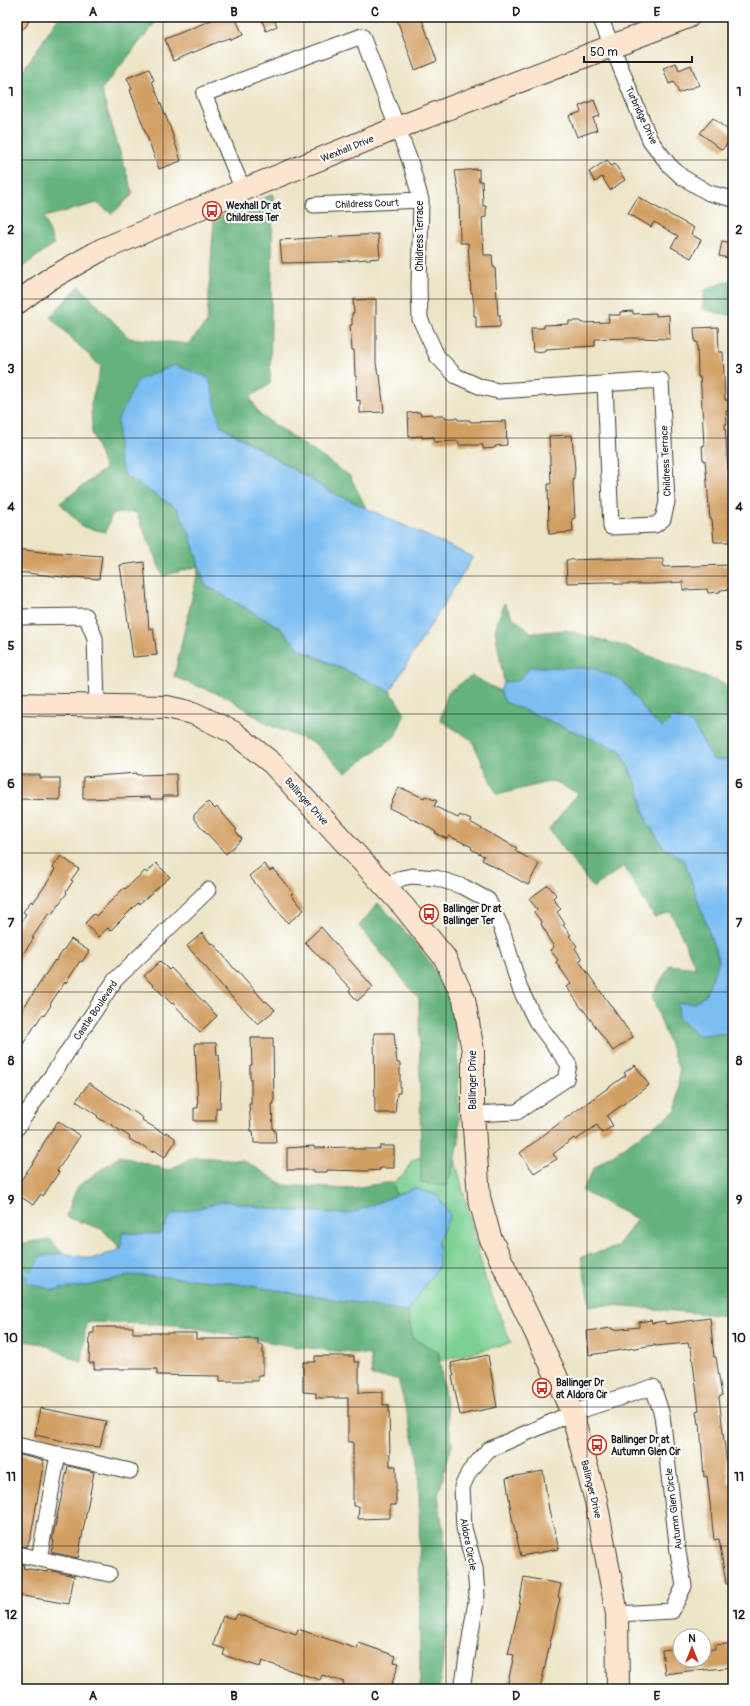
<svg xmlns="http://www.w3.org/2000/svg" width="750" height="1706" viewBox="0 0 750 1706" font-family="Pangolin,sans-serif">
  <style>
    .green { fill: #7cd093; stroke: #4c7658 }
    .forest { fill: #65b27d; stroke: #40674c }
    .water { fill: #7dbef2; stroke: #4c6d87 }
    .lines { fill: none; stroke-linecap: round; stroke-linejoin: round }
    .stream { stroke: #7dbef2; stroke-width: 4.5 }
    .building { fill: #d29f64 }
    .street-casing { stroke: #3b3a36; stroke-width: 17 }
    .secondary-casing { stroke: #3b3a36; stroke-width: 24 }
    .highway-casing { stroke: #3b3a36; stroke-width: 24 }
    .street { stroke: #fff; stroke-width: 15 }
    .secondary { stroke: #fbe5cf; stroke-width: 22 }
    .highway { stroke: #f6be87; stroke-width: 22 }
    .grid { fill: none; stroke: #1c1c1c; stroke-width: 1; stroke-opacity: 0.55 }
    .labels { text-anchor: middle; stroke-width: 4; stroke-linejoin: round; paint-order: stroke }
    .street-label { font-size: 10px; fill: #1c1c1c; stroke: #fff }
    .poi-label { font-size: 10px; font-weight: bold; fill: #1c1c1c; stroke: #fff; text-anchor: start }
    .neatline { fill: none; stroke: #1c1c1c; stroke-width: 1.5 }
    .grid-label { font-size: 13px; text-anchor: middle; font-weight: bold; fill: #1c1c1c }
  </style>
  <rect width="100%" height="100%" fill="#fff"/>
  <filter id="ink" filterUnits="userSpaceOnUse"><feTurbulence type="fractalNoise" baseFrequency=".025" numOctaves="2"/><feDisplacementMap in="SourceGraphic" scale="8" xChannelSelector="R" yChannelSelector="G"/><feConvolveMatrix kernelMatrix="1 2 1 2 8 2 1 2 1" color-interpolation-filters="sRGB"/></filter>
  <filter id="wash" filterUnits="userSpaceOnUse"><feTurbulence type="fractalNoise" baseFrequency=".012" numOctaves="4" result="noise"/><feDisplacementMap in="SourceGraphic" scale="16" xChannelSelector="R" yChannelSelector="G"/><feGaussianBlur stdDeviation="0.9" result="paint"/><feColorMatrix in="noise" values="0 0 0 0 0 0 0 0 0 0 0 0 0 0 0 0 0 1.4 0 .05"/><feComposite in="paint" operator="in"/></filter>
  <g filter="url(#wash)">
    <rect width="100%" height="100%" fill="#ede5c8"/>
    <path class="green" d="M421 1157V1183L447 1186 455 1159 485 1278 511 1343 440 1361 438 1351 413 1339 407 1311 439 1266 438 1241 450 1215 414 1188 396 1195 393 1183 404 1174 412 1160Z"/>
    <path class="forest" d="M59 17H160L101 90 133 194 112 214 97 203 44 217 54 244 17 271V79Z
      M273 194 270 384 250 397 259 414 350 476 366 508 331 492 220 425 209 378 125 476 177 508 189 532 205 585 279 627 300 650 390 691 405 713 395 736 346 773 314 743 269 725 229 698 174 677 199 566 163 576 136 512 112 514 106 532 83 527 60 503 105 469 92 433 91 403 101 367 50 317 79 286 129 338 189 344 207 322 214 219Z
      M733 279V316L702 309 705 290Z
      M504 603 514 619 532 633 566 630 620 645 725 684 733 699V758L714 761 693 724 662 728 650 717 623 682H504L495 630Z
      M472 676 500 691 505 702 621 751 638 787 647 822 664 848 684 860 719 961 705 996 694 1003 697 1035 733 1033V1346L727 1316 614 1305 590 1306 581 1257 617 1247 637 1219 582 1191 594 1168 677 1110 679 1070 652 996 670 965 696 968 671 912 654 917 624 866 593 888 549 829 578 793 552 781 497 795 472 740 440 720 448 692Z
      M378 903 415 942 431 964 452 1002 458 1050 459 1143 447 1186 421 1183 419 999 359 926Z
      M120 1156 168 1170 195 1157 243 1160 284 1185 345 1189 393 1182 396 1195 350 1214 278 1210 225 1201 160 1234 122 1233 121 1249 102 1229 66 1217 77 1187Z
      M50 1239 62 1253 40 1257 26 1282 53 1290 92 1285 128 1275 167 1277 226 1282 407 1311 413 1339 438 1351 452 1444 438 1496 452 1589 439 1689H420L419 1460 398 1379 372 1376 370 1355 292 1346 178 1325 86 1322 82 1363 43 1344 17 1340V1244Z"/>
    <path class="water" d="M175 365 209 378 221 426 331 492 473 557 390 691 300 649 279 627 205 585 189 532 177 508 125 476 118 457V419L138 380Z
      M530 667 593 668 623 681 650 717 662 728 673 717 693 724 714 761 733 758V1033L697 1035 679 1019 678 1003H694L705 996 719 961 684 860 664 848 647 822 638 787 621 751 505 702 500 691 504 682 518 681Z
      M414 1188 437 1195 450 1215 438 1241 439 1266 407 1311 226 1282 167 1277 128 1275 92 1285 53 1290 25 1282 40 1257 62 1253 94 1259 121 1249 122 1233 160 1234 171 1215 225 1201 278 1210 350 1214Z"/>
    <g class="lines">
      <path class="stream" d="M17 1270 31 1274"/>
    </g>
    <g id="blocks">
      <path class="building" d="M219 17H235L243 35 231 40 230 38 218 42 173 61 165 39Z
        M261 17H273L277 26 266 31Z
        M396 17H421L437 61 415 70Z
        M676 63 679 70 691 65 699 85 679 93 674 82 669 84 663 68Z
        M149 69 154 80 152 81 170 127 181 161 159 169 130 90 132 89 127 78Z
        M594 100 600 116 593 118 597 130 577 137 569 116 581 112 579 106Z
        M713 118 733 134V136L722 150 700 133Z
        M607 160 611 166 615 164 625 180 610 190 602 177 595 182 589 172Z
        M479 169V181H482L483 206H486V217L482 218 484 255H492L493 267H495L498 315H500V327L476 328V316H474V304L472 292 471 293 468 243H460L459 195 455 171Z
        M638 197 694 228 691 234 701 240 691 258 671 247 678 236 654 222 651 227 628 213Z
        M378 234 380 258 331 262 282 263 280 240Z
        M722 241 733 243V259L719 256Z
        M376 299V363L378 375H380L384 412 360 413V400L357 401 356 376H355L354 350H352L351 338 350 325H352V313H354L353 300Z
        M633 311V314L656 313V316L669 315 670 339 634 338 595 339V346L545 349V351L533 352 531 328H544V325L569 324V321H581V323L609 322 608 315H620V312Z
        M718 327 719 352H723L725 400H728L729 411H726L727 424H725L728 470H731L733 493V542H714L712 519H710L706 471 705 460H703L702 446H704L701 389 700 377H698L697 342H695L694 328Z
        M420 412V415L433 414V416H445V418H457L458 420H470V422L506 421 507 445 495 446V448L483 449V445H459L458 441 434 442V437L422 438V436L409 437 408 413Z
        M572 435 575 470 573 483 575 518 572 519 573 532 549 534 548 484H551L549 436Z
        M17 549 49 553V552L102 556 99 579 73 577 72 578 17 572Z
        M603 559H663V567L730 565 732 589 720 590V592L708 593 707 589 683 590V582L652 584H615V582H604L567 583 566 560Z
        M144 562 149 629 153 628 157 655 133 657 120 565Z
        M137 773V775L176 774 177 796H163V799H150V797L83 799V777Z
        M17 775H40V778H60V800L19 799V797H17Z
        M399 787 424 798 425 796 437 801 434 806 458 818 460 815 471 820 470 822 517 848 515 851 539 864 528 885 482 860 484 856 471 849 472 847 449 836 447 839 435 833 436 832 425 825 389 808Z
        M208 802 215 809 217 807 237 830 235 831 242 839 226 854 194 819V815Z
        M61 856 79 869 71 880 73 881 66 892 67 893 51 915 49 913 32 938H34L17 963V929L26 914 23 912 31 901 33 903 49 880 55 869 53 867Z
        M156 863 170 877 139 904 138 903 110 931 108 928 98 937 85 923 94 914 96 916 124 888 125 889 145 871 147 873Z
        M264 864 270 871 273 869 293 893 291 894 304 910 288 923 249 876Z
        M548 885 556 895 553 898 561 909 557 912 565 924 563 925 571 935 569 936 577 946 575 948 582 959 579 961 633 1037 613 1051 583 1009H582L567 987 571 984 556 962 558 960 550 950 554 947 547 936 548 935 541 924 542 923 534 912 537 909 529 899Z
        M321 927 373 987 357 1001 349 991 351 989 305 942Z
        M202 933 211 944 213 943 237 972 238 971 265 1002 266 1001 275 1010 258 1024 230 995 187 946Z
        M71 939 89 951 82 962 80 961 66 983 65 982 50 1004 51 1005 44 1016 42 1015 17 1053V1018L55 960 56 961Z
        M160 961 169 970 171 968 217 1016 200 1032 173 1003 172 1004 144 976Z
        M374 1033H394L397 1063H400V1093H397L395 1113H375Z
        M251 1038H273L274 1104H272L273 1130H275L276 1143H254L253 1131H251L249 1104H251V1078H250V1065H252Z
        M195 1043H216L217 1055H219L221 1082 220 1108H216V1121H194V1108H198Z
        M635 1065 649 1085 607 1116 613 1126 602 1133 597 1125 576 1140 574 1138 553 1154 557 1159 534 1173 520 1153 562 1121 626 1075 624 1073Z
        M89 1083 132 1112 133 1111 143 1118 142 1120 165 1134 166 1132 175 1138V1142L165 1157 154 1150 152 1152 142 1145 141 1146 129 1139 130 1137 109 1123 108 1124 97 1117 98 1116 76 1101Z
        M58 1121 80 1136 57 1171 59 1172 43 1196 41 1194 33 1205 17 1194V1186L37 1157 43 1144Z
        M314 1146V1148L353 1147V1149H380V1146H394V1168H380V1170L366 1171 327 1170V1172H314V1170H287V1148Z
        M710 1318 714 1357H716L722 1396 719 1397 729 1484H733V1584H726L719 1539 714 1540 707 1476 704 1477 703 1465 700 1423 698 1424 696 1411 699 1410 691 1347H689L688 1343 655 1346V1345L589 1355 587 1331 612 1328 613 1330 639 1327V1322L651 1320 652 1323 665 1321V1324Z
        M94 1327H133V1333H196V1339H258V1345H263V1375H258V1381H220V1376L157 1375V1369H94V1363H89L90 1333H94Z
        M488 1355 497 1407 460 1415 452 1376H454L451 1363Z
        M315 1356H354V1362H359V1393L383 1392V1405H389L390 1466H396V1505H390V1518L358 1519 359 1506H353V1442H348V1398H316V1393L303 1392V1362H315Z
        M40 1408 106 1421 100 1447 87 1446 35 1435Z
        M17 1454 44 1461 31 1536 27 1547 17 1545Z
        M68 1466 94 1472 78 1558 51 1552 54 1541 52 1540Z
        M543 1471 549 1510 559 1549 521 1556 512 1518 506 1478Z
        M17 1563 24 1565 23 1568 47 1572 48 1570 74 1576 69 1604 17 1595Z
        M524 1577 561 1584 558 1597 560 1598 540 1689H508L507 1687 514 1655 508 1654 517 1616Z
        M237 1614 296 1634 298 1629 357 1649 359 1643 396 1656 394 1662 399 1663 390 1689H356L343 1685 344 1682 322 1675 320 1680 262 1661 260 1667 223 1655 225 1649 213 1645 223 1616 235 1619Z
        M727 1644 728 1646 733 1645V1667L704 1670V1669L665 1674 662 1650 680 1648V1660H704V1650L715 1649V1645Z"/>
    </g>
  </g>
  <g filter="url(#ink)">
    <use href="#blocks" fill-opacity="0" stroke="#3b3a36" stroke-width="1"/>
    <g class="lines">
      <g class="street-casing">
        <path id="street" d="M600 17 650 140 669 165 682 177 709 193 733 199
          M243 190 204 94 362 36 410 161 421 200 419 287 420 319 437 356 456 376 481 387 498 391 661 380 667 502 663 519 655 525 611 527 605 384
          M314 205 421 200
          M17 617 86 616 95 638 97 705
          M386 886 402 878 412 876 436 878 464 887 488 900 502 929 520 989 536 1021 569 1065 566 1079 517 1112 473 1114
          M17 1128 115 980 208 890
          M17 1445 130 1471
          M17 1554 109 1574
          M39 1559 58 1454
          M462 1689 477 1595 475 1568 464 1528 462 1487 469 1472 488 1450 572 1413 653 1387 662 1415 678 1552 684 1586 672 1611 617 1614"/>
      </g>
      <g class="secondary-casing">
        <path id="secondary" d="M17 303 48 280 101 250 243 190 397 128 688 17
          M17 704 167 707 193 713 233 732 273 764 404 907 445 958 464 999 473 1051V1114L479 1197 490 1237 553 1369 572 1413 596 1501 617 1614 618 1689"/>
      </g>
      <g class="highway-casing">
        <path id="highway" d="M17 19 18 17"/>
      </g>
      <use href="#street" class="street"/>
      <use href="#secondary" class="secondary"/>
      <use href="#highway" class="highway"/>
    </g>
  </g>
  <path class="grid" d="M163 17V1689M304 17V1689M446 17V1689M587 17V1689M17 160H733M17 299H733M17 438H733M17 576H733M17 714H733M17 853H733M17 992H733M17 1130H733M17 1268H733M17 1407H733M17 1546H733"/>
  <defs>
    <g id="bus-ring" transform="scale(1)"><circle r="9.5" fill="#fff" stroke="#c8321e" stroke-width="1.5"/><path d="M-5-6H5V4H4V6H2V4H-2V6H-4V4H-5ZM-3.5-4V0h7V-4ZM-3.5 1.2v1.5H-2V1.2ZM2 1.2v1.5H3.5V1.2Z" fill="#c8321e"/></g>
  </defs>
  <g fill-rule="evenodd">
    <use href="#bus-ring" x="212" y="211"/>
    <use href="#bus-ring" x="429" y="914"/>
    <use href="#bus-ring" x="542" y="1388"/>
    <use href="#bus-ring" x="597" y="1445"/>
  </g>
  <g class="labels">
    <g class="street-label">
      <text transform="translate(642 115) rotate(65)" y="4">Turbridge Drive</text>
      <text transform="translate(347 148) rotate(-22)" y="4">Wexhall Drive</text>
      <text transform="translate(367 203) rotate(-2)" y="4">Childress Court</text>
      <text transform="translate(419 236) rotate(-90)" y="4">Childress Terrace</text>
      <text transform="translate(665 461) rotate(-93)" y="4">Childress Terrace</text>
      <text transform="translate(307 801) rotate(48)" y="4">Ballinger Drive</text>
      <text transform="translate(95 1010) rotate(-56)" y="4">Castle Boulevard</text>
      <text transform="translate(472 1080) rotate(-90)" y="4">Ballinger Drive</text>
      <text transform="translate(592 1489) rotate(76)" y="4">Ballinger Drive</text>
      <text transform="translate(673 1509) rotate(-97)" y="4">Autumn Glen Circle</text>
      <text transform="translate(469 1544) rotate(79)" y="4">Aldora Circle</text>
    </g>
    <g class="poi-label">
      <text x="226" y="209">Wexhall Dr at<tspan x="226" dy="12">Childress Ter</tspan></text>
      <text x="443" y="912">Ballinger Dr at<tspan x="443" dy="12">Ballinger Ter</tspan></text>
      <text x="556" y="1386">Ballinger Dr<tspan x="556" dy="12">at Aldora Cir</tspan></text>
      <text x="611" y="1443">Ballinger Dr at<tspan x="611" dy="12">Autumn Glen Cir</tspan></text>
    </g>
  </g>
  <rect width="750" height="1706" fill="none" stroke="#fff" stroke-width="44"/>
  <g transform="translate(692 1648)"><circle r="19" fill="#ffffff" stroke="#a4a4a4"/>
  <path d="M0-3L7 15L0 10L-7 15Z" fill="#c8321e"/>
  <text y="-6" font-size="11" font-weight="bold" text-anchor="middle" fill="#1c1c1c">N</text>
  </g>
  <path d="M584 56v6h108v-6" fill="none" stroke="#1c1c1c" stroke-width="2"/>
  <text x="590" y="56" font-size="12" fill="#1c1c1c" stroke="#ffffff" stroke-width="3" paint-order="stroke">50 m</text>
  <rect x="22" y="22" width="706" height="1662" class="neatline"/>
  <g class="grid-label">
    <text x="93" y="16">A</text>
    <text x="234" y="16">B</text>
    <text x="375" y="16">C</text>
    <text x="516" y="16">D</text>
    <text x="657" y="16">E</text>
    <text x="11" y="96">1</text>
    <text x="739" y="96">1</text>
    <text x="11" y="234">2</text>
    <text x="739" y="234">2</text>
    <text x="11" y="373">3</text>
    <text x="739" y="373">3</text>
    <text x="11" y="511">4</text>
    <text x="739" y="511">4</text>
    <text x="11" y="650">5</text>
    <text x="739" y="650">5</text>
    <text x="11" y="788">6</text>
    <text x="739" y="788">6</text>
    <text x="11" y="927">7</text>
    <text x="739" y="927">7</text>
    <text x="11" y="1065">8</text>
    <text x="739" y="1065">8</text>
    <text x="11" y="1204">9</text>
    <text x="739" y="1204">9</text>
    <text x="11" y="1342">10</text>
    <text x="739" y="1342">10</text>
    <text x="11" y="1481">11</text>
    <text x="739" y="1481">11</text>
    <text x="11" y="1619">12</text>
    <text x="739" y="1619">12</text>
    <text x="93" y="1700">A</text>
    <text x="234" y="1700">B</text>
    <text x="375" y="1700">C</text>
    <text x="516" y="1700">D</text>
    <text x="657" y="1700">E</text>
  </g>
</svg>
